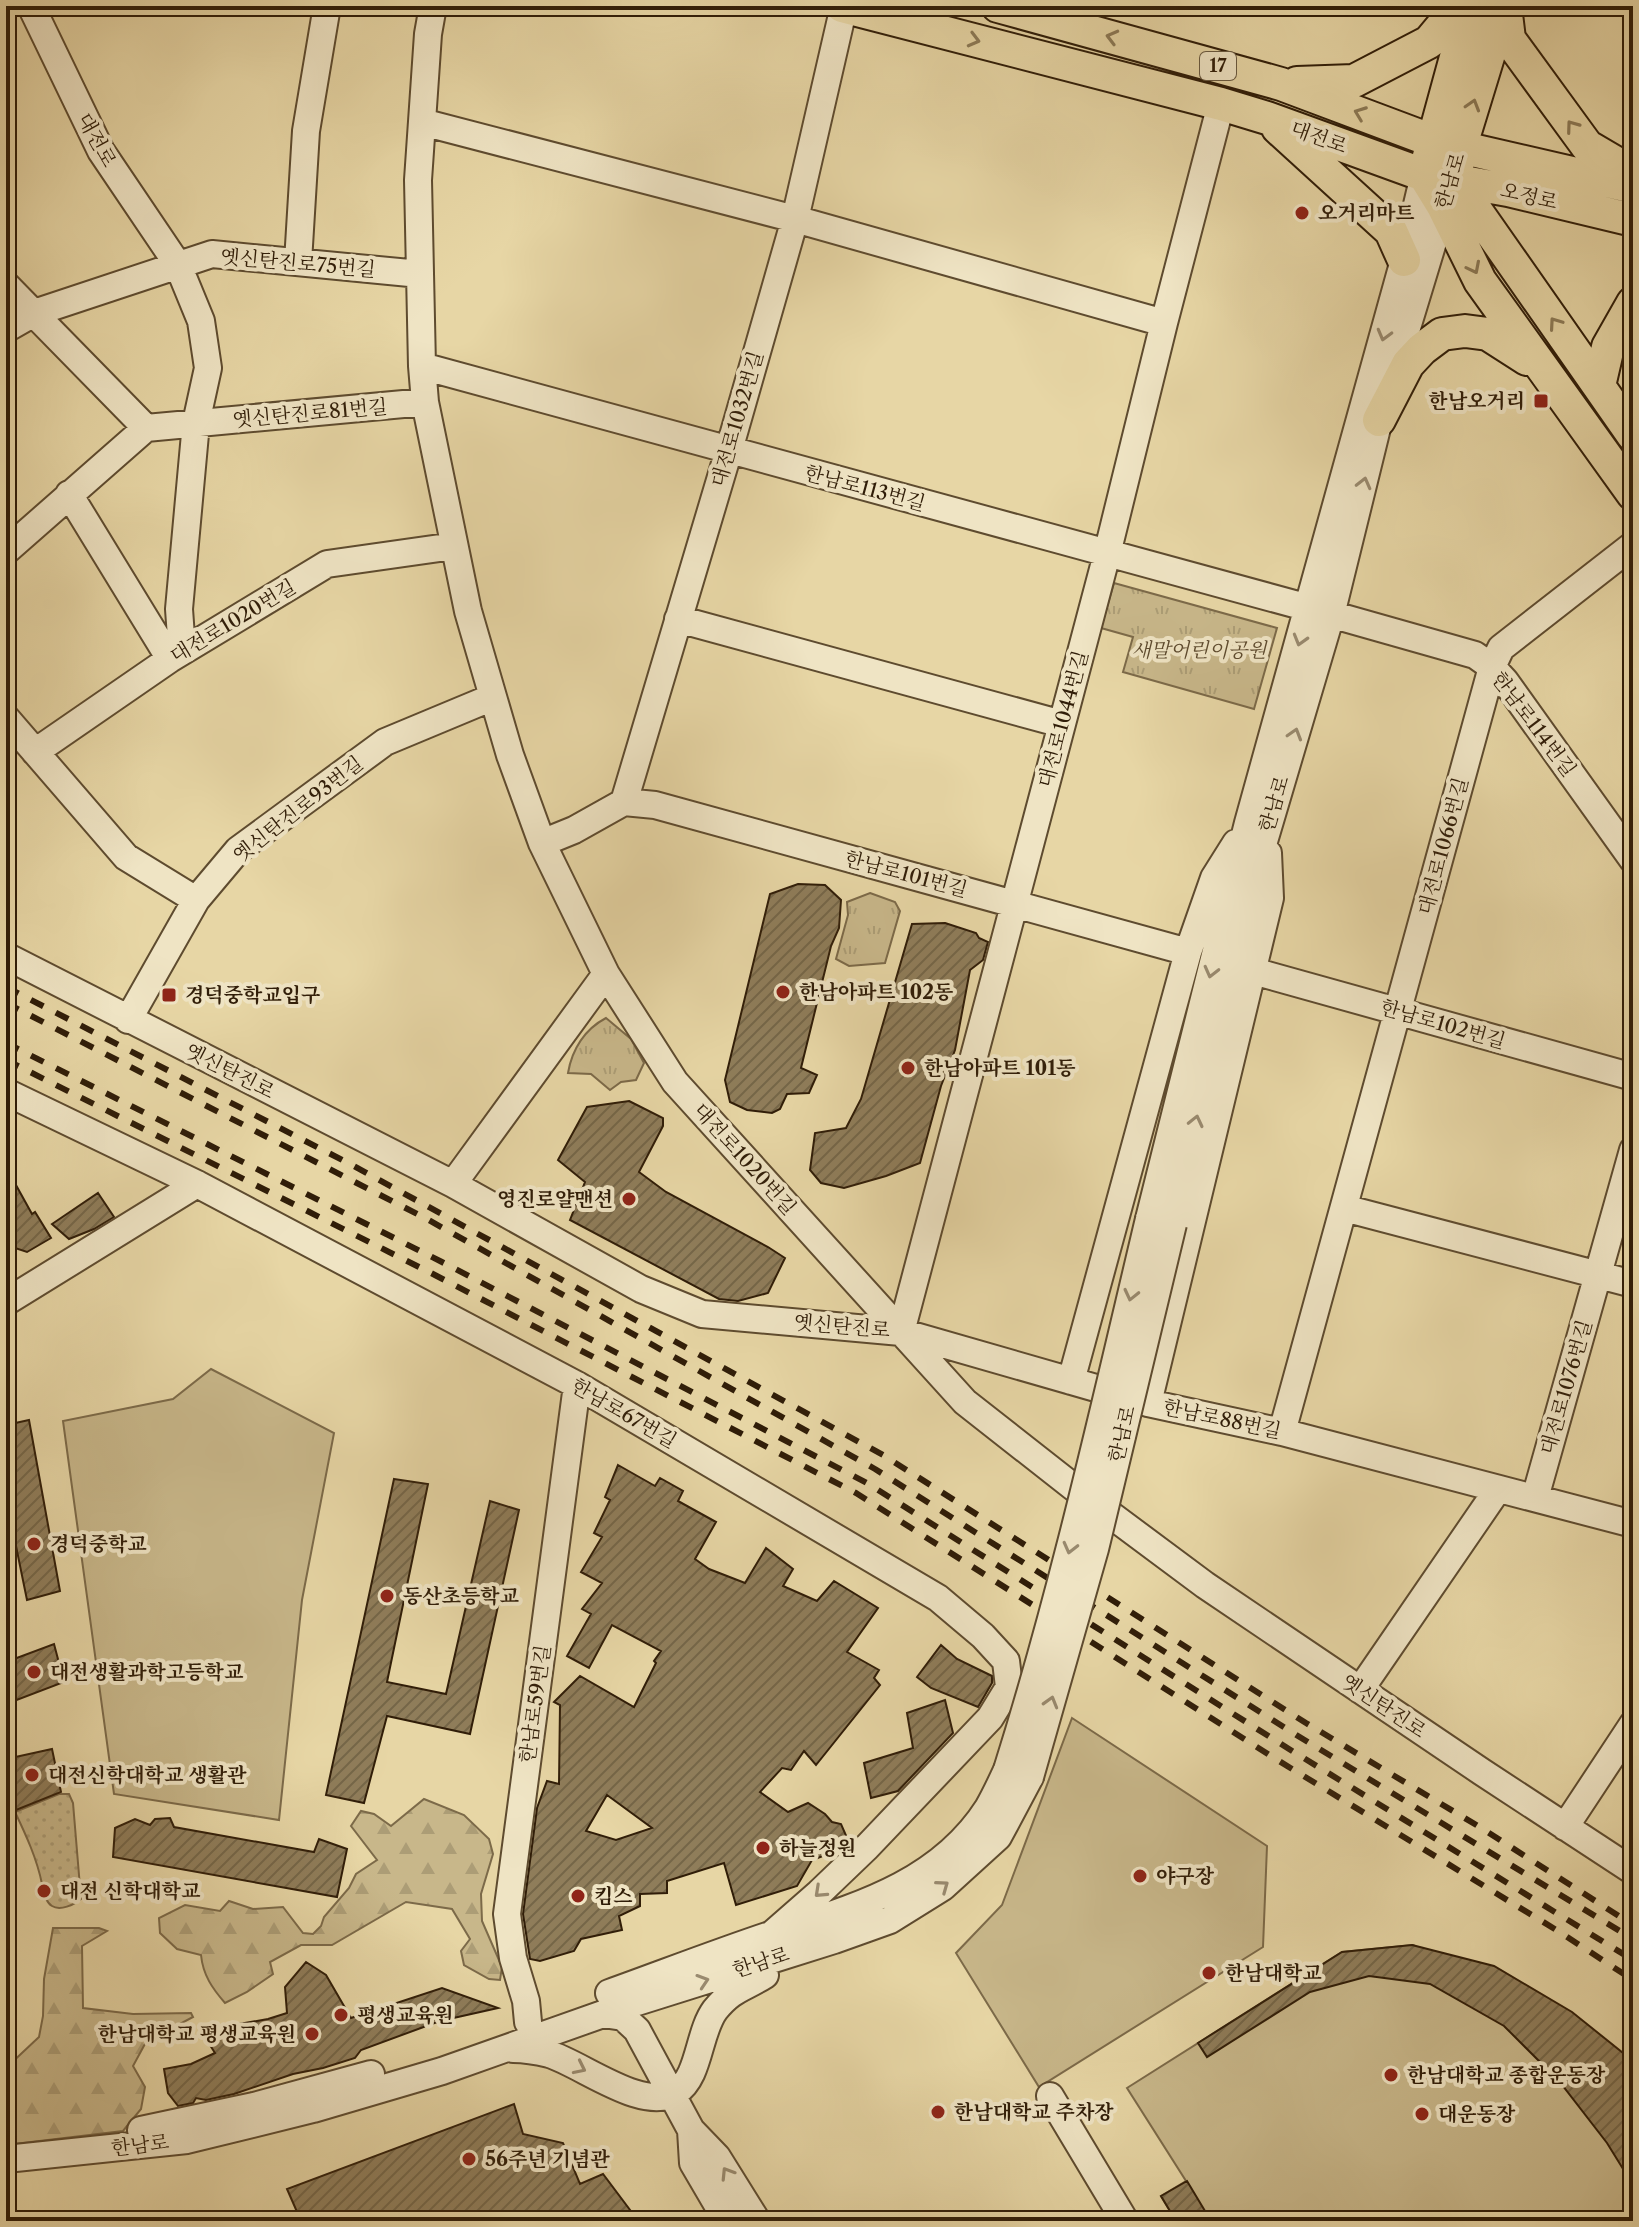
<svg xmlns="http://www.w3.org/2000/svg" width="1639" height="2227" viewBox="0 0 1639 2227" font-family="'Libre Caslon Text','Noto Serif KR',serif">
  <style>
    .grass { fill: url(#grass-dots); stroke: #7c6a49; stroke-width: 2 }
    .forest { fill: url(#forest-firs); stroke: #7c6a49; stroke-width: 2 }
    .park { fill: url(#park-tufts); stroke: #7c6a49; stroke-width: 2 }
    .garden { fill: #c8b78a; stroke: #7c6a49; stroke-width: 2 }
    .building { fill: url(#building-hatch); stroke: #301d08; stroke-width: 2; fill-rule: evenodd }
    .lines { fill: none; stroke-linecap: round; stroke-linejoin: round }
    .minor-casing { stroke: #5e4b2f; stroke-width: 30 }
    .major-casing { stroke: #301d08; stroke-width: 36 }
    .minor { stroke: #efe4c4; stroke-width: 26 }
    .major { stroke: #e7d6a5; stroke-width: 32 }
    .rail { stroke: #301d08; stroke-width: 6; stroke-dasharray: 14 14; stroke-linecap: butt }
    .minor-bridge-casing { stroke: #5e4b2f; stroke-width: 30; stroke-linecap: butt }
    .minor-bridge { stroke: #efe4c4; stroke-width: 26 }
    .oneway { stroke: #8c7a56 }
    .oneway2 { stroke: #998a6f }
    .poi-dot { fill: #8f2418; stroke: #efe4c4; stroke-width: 3 }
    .labels { text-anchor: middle; stroke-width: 8; stroke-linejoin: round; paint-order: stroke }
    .shield { fill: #efe4c4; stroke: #695940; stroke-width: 2 }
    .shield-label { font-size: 18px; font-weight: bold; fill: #301d08 }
    .street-label { font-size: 20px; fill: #301d08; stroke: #efe4c4 }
    .poi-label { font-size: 20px; font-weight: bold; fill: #301d08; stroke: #efe4c4; text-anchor: start }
    .park-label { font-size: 20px; font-style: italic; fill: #5e4b2f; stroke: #efe4c4 }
  </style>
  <defs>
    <pattern id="grass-dots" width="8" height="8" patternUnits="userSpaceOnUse" patternTransform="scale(2)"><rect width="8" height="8" fill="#c8b78a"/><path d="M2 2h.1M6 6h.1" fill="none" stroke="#ac9d76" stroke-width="1.8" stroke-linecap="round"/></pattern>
    <pattern id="forest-firs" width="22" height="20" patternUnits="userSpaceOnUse" patternTransform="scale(2)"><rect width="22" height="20" fill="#c8b78a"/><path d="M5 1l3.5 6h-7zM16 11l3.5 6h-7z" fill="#ac9d76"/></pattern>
    <pattern id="park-tufts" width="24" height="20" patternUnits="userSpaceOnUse" patternTransform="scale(2)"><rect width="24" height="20" fill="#c8b78a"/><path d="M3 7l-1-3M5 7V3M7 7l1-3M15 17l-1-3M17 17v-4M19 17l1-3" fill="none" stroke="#ac9d76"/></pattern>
    <pattern id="building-hatch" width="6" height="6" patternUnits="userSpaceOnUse" patternTransform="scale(2)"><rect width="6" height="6" fill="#8f7d5a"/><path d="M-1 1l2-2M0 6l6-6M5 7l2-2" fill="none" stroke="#756648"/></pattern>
  </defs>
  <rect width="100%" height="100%" fill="#e7d6a5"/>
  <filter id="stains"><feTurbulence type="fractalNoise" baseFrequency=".0025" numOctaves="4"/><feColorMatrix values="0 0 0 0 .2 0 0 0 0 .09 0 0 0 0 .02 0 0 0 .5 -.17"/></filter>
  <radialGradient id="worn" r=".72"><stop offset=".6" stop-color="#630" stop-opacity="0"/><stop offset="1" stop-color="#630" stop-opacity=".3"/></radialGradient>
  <path class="grass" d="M59 1794H69L73 1803 81 1899C74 1905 60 1911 52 1906 45 1902 43 1890 42 1884 37 1859 26 1835 15 1812Z"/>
  <path class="forest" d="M424 1799 464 1815 489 1839 493 1854 481 1894 482 1921 502 1967 500 1980 489 1979 464 1965 461 1951 470 1939 452 1909 406 1902 332 1945H301L270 1962 273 1974 247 1992 225 2003C212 1988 203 1975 201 1955L177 1949 160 1933 159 1918 185 1905 220 1911 229 1901 253 1909 283 1907 303 1933 313 1934 321 1926 324 1917 349 1888 356 1874 377 1860 351 1826 361 1811 374 1814 391 1826Z
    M53 1928H99L107 1931 82 1946 83 2008 133 2014 191 2013 193 2017 146 2042 133 2066 145 2087 141 2109 123 2131 6 2145V2068L39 2037 43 2016 44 1979Z"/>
  <path class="park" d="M1114 583 1277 628 1254 709 1123 672 1133 637 1101 628Z
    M870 893 895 902 900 911 885 963 849 966 836 959 848 915 847 902Z
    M606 1018 631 1039 644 1063 636 1080 621 1082 610 1090 591 1074 568 1073C572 1049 585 1029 606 1018Z"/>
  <path class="garden" d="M211 1369 334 1433 302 1600 279 1820 114 1794 63 1421 173 1399Z
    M1072 1718 1267 1846 1263 1947 1039 2087 956 1953 1002 1905Z
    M1413 1945 1633 2061V2221H1176L1161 2196 1186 2181 1127 2088 1342 1952Z"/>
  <path class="building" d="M798 884 825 885 841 900 839 928 831 946 801 1068 817 1075 809 1093 787 1094 780 1109 772 1113 747 1110 730 1102 725 1080 770 894Z
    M945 923 976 933 979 938 988 942 983 960 970 970 955 1050 941 1086 920 1163 886 1176 844 1188 821 1183 810 1170 815 1133 846 1128 861 1099 912 924Z
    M629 1101 663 1118V1126L639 1172 666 1192 768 1247 785 1258 768 1293 738 1301 719 1299 570 1220 585 1182 558 1160 587 1107Z
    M6 1167 32 1214 35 1212 51 1238 27 1252 6 1245Z
    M98 1193 114 1217 94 1229 69 1239 52 1224Z
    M29 1420 60 1591 27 1600 6 1497V1425Z
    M618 1465 655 1486 660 1478 683 1491 678 1501 716 1522 695 1559 709 1569 745 1583 766 1548 793 1569 783 1586 817 1601 834 1581 878 1608 847 1652 879 1670 874 1678 880 1685 816 1765 804 1751 791 1770 782 1768 760 1792 788 1812 808 1803 825 1814 832 1822 841 1824 848 1840 837 1851 812 1860 797 1886 736 1905 724 1863 667 1881V1893L640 1894V1906L619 1916 622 1930 581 1939 574 1951 540 1961 530 1959 523 1914 537 1808 547 1781 559 1784 560 1705 554 1702 580 1676 634 1707 656 1663 654 1661 661 1651 612 1625 589 1668 567 1656 591 1614 582 1609 602 1583 581 1572 602 1537 594 1533 610 1500 605 1497ZM607 1795 652 1828 616 1840 586 1831Z
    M394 1479 428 1484 387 1682 446 1694 490 1501 519 1510 470 1734 387 1716 364 1803 326 1795Z
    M54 1644 64 1682 6 1704V1662Z
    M941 1645 957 1659 992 1676V1683L978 1707 931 1688 917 1677Z
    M945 1700 953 1733 898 1791 871 1798 864 1763 913 1748 907 1713Z
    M52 1749 61 1792 6 1814V1759Z
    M170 1818 174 1827 314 1852 319 1839 347 1849 337 1897 113 1857 115 1828 135 1819 150 1825 155 1819Z
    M1412 1945 1494 1966 1572 2012 1633 2061V2185L1607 2143 1559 2081 1504 2026 1430 1984 1369 1976 1310 1992 1207 2057 1198 2043 1342 1952Z
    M306 1962 326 1975 351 2018 442 1988 498 2008 440 2021 361 2050 355 2058 323 2068 293 2074 234 2094 206 2100 196 2098 193 2103 178 2106 168 2093 164 2069 191 2064 215 2053 208 2042 228 2026 268 2019 287 2013 285 1987Z
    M514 2104 523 2134 563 2143 580 2184 603 2174 630 2210 611 2221H301L287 2189Z
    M1187 2181 1211 2221H1176L1161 2196Z"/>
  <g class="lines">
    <g class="minor-casing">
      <path id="minor" d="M31 6 101 151 178 265 201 321 208 368 196 423 179 609 182 651
        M433 6 428 34 418 180 422 366 425 402 468 611 510 755 542 843 606 974 675 1082 965 1402 1072 1486 1205 1585 1482 1772 1633 1871
        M422 122 795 219 1164 323
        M298 262 306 131 327 6
        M6 285 146 428
        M6 329 34 313 212 254 420 274
        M422 366 1309 608 1475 655 1492 667 1505 681 1633 860
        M69 494 170 659
        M6 551 146 428 425 402
        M678 619 1062 724
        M6 718 126 857 196 900
        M35 752 170 659 327 564 454 546
        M624 802 655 805 1188 952
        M542 843 574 830 624 802 729 450 795 219 844 6
        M6 956 453 1184 641 1289 702 1314 901 1332 1148 1403 1282 1432 1633 1524
        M1253 971 1633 1077
        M128 1020 196 900 238 850 385 742 493 697
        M6 1092 197 1184 577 1385 938 1598 983 1636 1006 1661 1009 1687 990 1718 867 1847 819 1893 771 1935
        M453 1184 606 974
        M1344 1208 1633 1284
        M1149 1219 1248 823 1404 260 1424 175
        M1173 1224 1251 885 1331 615 1379 420 1447 196
        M6 1302 197 1184
        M901 1332 1107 554 1164 323 1221 104
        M1071 1381 1188 952 1214 878 1236 843
        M1148 1403 1270 898 1268 853
        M1282 1432 1492 667 1501 648 1633 545
        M1535 1498 1633 1150
        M1360 1690 1498 1489
        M1565 1827 1633 1724
        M609 1993C662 1974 716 1953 770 1935 852 1908 938 1886 988 1808 995 1796 1001 1783 1007 1770
        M603 2014 623 2017 637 2030 691 2130 717 2157 757 2221
        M528 2022 526 2001 513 1958 507 1914 577 1385
        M513 2049C525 2049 537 2051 549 2054 582 2064 643 2113 676 2092 700 2077 698 2033 715 2010 733 1988 743 1989 765 1975
        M1050 2096 1125 2221
        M141 2130 254 2106 371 2074
        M691 2130 693 2163 727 2221
        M6 2159 187 2140 313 2109 442 2071 637 2002 834 1940 890 1920 943 1887 998 1837 1030 1777"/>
    </g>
    <g class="major-casing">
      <path id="major" d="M842 6 1221 104 1267 118 1424 175 1508 190 1633 220
        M998 6 1281 84 1433 141 1633 187
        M1505 6 1509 39 1587 146 1633 173
        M1297 83 1354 81 1429 42 1459 6
        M1278 128 1391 231 1404 260
        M1428 160 1470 6
        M1457 166 1461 145 1502 11
        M1449 172 1633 435
        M1424 175 1443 206 1480 281 1633 494
        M1599 386 1608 347 1633 303
        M1379 420 1408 364 1422 349 1442 334 1465 331 1488 334 1527 359"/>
    </g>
    <use href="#minor" class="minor"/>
    <use href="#major" class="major"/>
    <path class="rail" d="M6 987 350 1164 883 1455 1306 1723 1478 1826 1633 1925
      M6 1003 425 1218 875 1469 1298 1736 1633 1939
      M6 1043 440 1261 867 1483 1289 1749 1633 1960
      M6 1060 431 1273 856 1493 1279 1761 1558 1931 1633 1980"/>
    <g class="minor-bridge-casing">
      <path id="minor-bridge" d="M1007 1770C1064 1589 1105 1404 1149 1219
        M1030 1777 1095 1549 1173 1224"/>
    </g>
    <use href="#minor-bridge" class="minor-bridge"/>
  </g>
  <defs><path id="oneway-chevron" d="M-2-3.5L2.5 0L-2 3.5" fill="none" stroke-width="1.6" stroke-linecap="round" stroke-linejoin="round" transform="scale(2)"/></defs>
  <g class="oneway">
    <use href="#oneway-chevron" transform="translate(1112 37) rotate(-165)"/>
    <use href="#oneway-chevron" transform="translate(974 40) rotate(15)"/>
    <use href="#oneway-chevron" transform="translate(1473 105) rotate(-73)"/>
    <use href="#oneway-chevron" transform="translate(1360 113) rotate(-159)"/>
    <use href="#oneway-chevron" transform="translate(1572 126) rotate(-126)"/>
    <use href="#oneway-chevron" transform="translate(1474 268) rotate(63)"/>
    <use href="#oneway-chevron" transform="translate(1555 323) rotate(-125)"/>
  </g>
  <g class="oneway2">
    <use href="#oneway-chevron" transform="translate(1384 335) rotate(105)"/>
    <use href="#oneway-chevron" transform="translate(1364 483) rotate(-76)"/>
    <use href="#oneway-chevron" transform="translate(1300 640) rotate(106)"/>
    <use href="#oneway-chevron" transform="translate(1295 734) rotate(-73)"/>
    <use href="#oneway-chevron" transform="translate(1211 972) rotate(104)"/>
    <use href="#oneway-chevron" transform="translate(1196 1121) rotate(-77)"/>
    <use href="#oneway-chevron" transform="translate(1131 1295) rotate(103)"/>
    <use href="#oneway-chevron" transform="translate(1070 1548) rotate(104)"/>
    <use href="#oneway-chevron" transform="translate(1051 1702) rotate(-74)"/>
    <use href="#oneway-chevron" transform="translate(943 1886) rotate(-36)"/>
    <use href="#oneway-chevron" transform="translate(820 1892) rotate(137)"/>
    <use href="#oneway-chevron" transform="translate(703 1981) rotate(-18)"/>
    <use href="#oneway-chevron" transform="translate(580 2068) rotate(26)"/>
    <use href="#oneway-chevron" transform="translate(727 2173) rotate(-122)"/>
  </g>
  <g class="poi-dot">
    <circle cx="1302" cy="213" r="8"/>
    <rect x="1533" y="393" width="16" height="16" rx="4"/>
    <circle cx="783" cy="992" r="8"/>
    <rect x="161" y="987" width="16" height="16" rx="4"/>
    <circle cx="908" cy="1068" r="8"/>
    <circle cx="629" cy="1199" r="8"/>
    <circle cx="34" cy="1544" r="8"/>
    <circle cx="387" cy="1596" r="8"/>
    <circle cx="34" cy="1672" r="8"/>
    <circle cx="32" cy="1775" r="8"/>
    <circle cx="763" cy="1848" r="8"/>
    <circle cx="1140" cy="1876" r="8"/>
    <circle cx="44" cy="1891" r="8"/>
    <circle cx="578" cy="1896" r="8"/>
    <circle cx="1209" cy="1973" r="8"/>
    <circle cx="341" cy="2015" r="8"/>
    <circle cx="312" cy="2034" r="8"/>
    <circle cx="1391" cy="2075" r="8"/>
    <circle cx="938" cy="2112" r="8"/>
    <circle cx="1422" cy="2114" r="8"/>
    <circle cx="469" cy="2159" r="8"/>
  </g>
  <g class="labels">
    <rect class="shield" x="1200" y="52" width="36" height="28" rx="6"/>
    <g class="shield-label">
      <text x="1218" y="72">17</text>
    </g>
    <g class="street-label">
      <text transform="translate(1319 137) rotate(20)" y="7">대전로</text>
      <text transform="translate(97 140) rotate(61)" y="7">대전로</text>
      <text transform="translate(1450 181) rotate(-73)" y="7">한남로</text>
      <text transform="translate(1529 196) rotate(13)" y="7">오정로</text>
      <text transform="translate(298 263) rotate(5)" y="7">옛신탄진로75번길</text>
      <text transform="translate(310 413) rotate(-5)" y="7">옛신탄진로81번길</text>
      <text transform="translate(737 419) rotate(-74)" y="7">대전로1032번길</text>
      <text transform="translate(865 488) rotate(15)" y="7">한남로113번길</text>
      <text transform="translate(233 621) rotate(-31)" y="7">대전로1020번길</text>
      <text transform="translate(1063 719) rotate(-75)" y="7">대전로1044번길</text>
      <text transform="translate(1534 724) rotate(53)" y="7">한남로114번길</text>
      <text transform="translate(1274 804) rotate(-73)" y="7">한남로</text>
      <text transform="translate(298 809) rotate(-38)" y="7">옛신탄진로93번길</text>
      <text transform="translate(1443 846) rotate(-75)" y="7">대전로1066번길</text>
      <text transform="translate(906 874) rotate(15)" y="7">한남로101번길</text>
      <text transform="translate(1443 1024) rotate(16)" y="7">한남로102번길</text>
      <text transform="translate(230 1071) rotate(27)" y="7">옛신탄진로</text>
      <text transform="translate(745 1159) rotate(48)" y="7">대전로1020번길</text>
      <text transform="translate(842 1326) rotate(5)" y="7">옛신탄진로</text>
      <text transform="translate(1566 1387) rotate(-74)" y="7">대전로1076번길</text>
      <text transform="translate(624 1413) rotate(30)" y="7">한남로67번길</text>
      <text transform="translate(1222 1419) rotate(12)" y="7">한남로88번길</text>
      <text transform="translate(1122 1434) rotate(-77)" y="7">한남로</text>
      <text transform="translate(535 1704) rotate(-82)" y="7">한남로59번길</text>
      <text transform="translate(1384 1706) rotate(34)" y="7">옛신탄진로</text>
      <text transform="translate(761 1962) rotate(-18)" y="7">한남로</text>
      <text transform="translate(140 2145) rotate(-7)" y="7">한남로</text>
    </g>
    <g class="poi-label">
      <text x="1318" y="220">오거리마트</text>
      <text x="1525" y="408" text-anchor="end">한남오거리</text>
      <text x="799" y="999">한남아파트 102동</text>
      <text x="185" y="1002">경덕중학교입구</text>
      <text x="924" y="1075">한남아파트 101동</text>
      <text x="613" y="1206" text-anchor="end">영진로얄맨션</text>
      <text x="50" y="1551">경덕중학교</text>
      <text x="403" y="1603">동산초등학교</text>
      <text x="50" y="1679">대전생활과학고등학교</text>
      <text x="48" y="1782">대전신학대학교 생활관</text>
      <text x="779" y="1855">하늘정원</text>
      <text x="1156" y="1883">야구장</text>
      <text x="60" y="1898">대전 신학대학교</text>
      <text x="594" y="1903">킴스</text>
      <text x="1225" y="1980">한남대학교</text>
      <text x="357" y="2022">평생교육원</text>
      <text x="296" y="2041" text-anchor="end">한남대학교 평생교육원</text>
      <text x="1407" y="2082">한남대학교 종합운동장</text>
      <text x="954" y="2119">한남대학교 주차장</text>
      <text x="1438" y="2121">대운동장</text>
      <text x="485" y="2166">56주년 기념관</text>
    </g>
    <g class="park-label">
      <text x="1199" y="657">새말어린이공원</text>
    </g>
  </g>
  <rect width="1639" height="2227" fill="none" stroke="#e7d6a5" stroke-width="32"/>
  <rect x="8" y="8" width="1623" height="2211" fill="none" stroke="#301d08" stroke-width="4"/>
  <rect x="16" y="16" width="1607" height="2195" fill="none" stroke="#301d08" stroke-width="2"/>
  <rect width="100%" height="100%" filter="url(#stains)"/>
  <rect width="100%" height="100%" fill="url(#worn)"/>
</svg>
